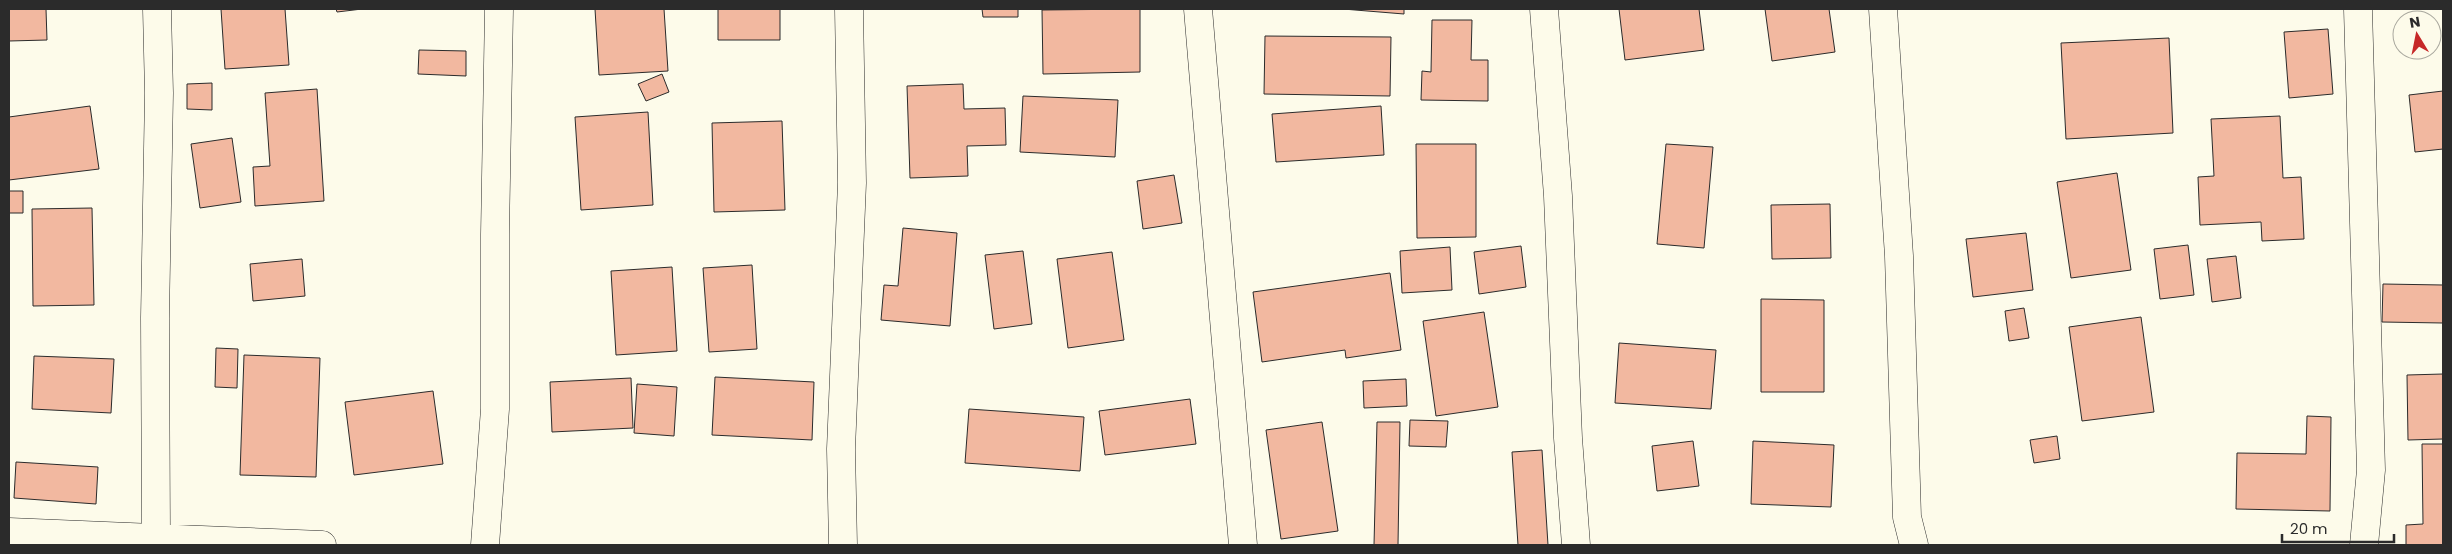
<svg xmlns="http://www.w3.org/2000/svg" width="2452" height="554" viewBox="0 0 2452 554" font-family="Poppins,sans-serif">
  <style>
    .building { fill: #f2b8a0; stroke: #2b2b2b }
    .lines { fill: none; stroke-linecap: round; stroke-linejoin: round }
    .minor-casing { stroke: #2b2b2b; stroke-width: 29 }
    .minor { stroke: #fdfbea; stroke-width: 28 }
  </style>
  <rect width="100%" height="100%" fill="#fdfbea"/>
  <path class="building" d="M9 9H46L47 40 9 41Z
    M221 9H285L289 65 225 69Z
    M336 9H362L337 12Z
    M595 9H664L668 71 599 75Z
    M718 9H780V40H718Z
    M982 9H1018V17H983Z
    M1140 9V72L1043 74 1042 10Z
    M1343 9H1404V14Z
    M1619 9H1699L1704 50 1625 60Z
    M1765 9H1829L1835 52 1772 61Z
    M1432 20H1472L1471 60H1488V101L1421 100 1422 71 1431 72Z
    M2328 29 2333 94 2289 98 2284 32Z
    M1265 36 1391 37 1390 96 1264 94Z
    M2169 38 2173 133 2066 139 2061 43Z
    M419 50 466 51V76L418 74Z
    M662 74 669 92 646 101 638 84Z
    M212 83V110L187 109V84Z
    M963 84 964 109 1005 108 1006 145 967 146 968 176 910 178 907 86Z
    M317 89 324 201 255 206 253 167 270 166 265 93Z
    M2443 91V149L2415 152 2409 95Z
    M1023 96 1118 100 1115 157 1020 152Z
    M90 106 99 169 9 180V117Z
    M1381 106 1384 155 1276 162 1272 114Z
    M648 112 653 205 581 210 575 117Z
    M2280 116 2283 178 2301 177 2304 239 2262 241 2261 222 2200 225 2198 177 2214 176 2211 119Z
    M782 121 785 210 714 212 712 123Z
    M232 138 241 202 200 208 191 144Z
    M1416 144H1476V237L1417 238Z
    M1666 144 1713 147 1704 248 1657 244Z
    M2117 173 2131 270 2071 278 2057 182Z
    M1174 175 1182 223 1143 229 1137 181Z
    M9 191H23V213H9Z
    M1830 204 1831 258 1772 259 1771 205Z
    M92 208 94 305 33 306 32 209Z
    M903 228 957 233 950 326 881 320 884 285 898 286Z
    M2026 233 2033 290 1973 297 1966 239Z
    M2188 245 2194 295 2160 299 2154 249Z
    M1521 246 1526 287 1479 294 1474 252Z
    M1450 247 1452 290 1402 293 1400 251Z
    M1023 251 1032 324 994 329 985 255Z
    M1112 252 1124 340 1068 348 1057 259Z
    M2236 256 2241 298 2212 302 2207 259Z
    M302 259 305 296 253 301 250 264Z
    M752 265 757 349 709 352 703 268Z
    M672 267 677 351 616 355 611 271Z
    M1390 273 1401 350 1346 358 1345 350 1262 362 1253 292Z
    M2383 284 2443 285V323L2382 322Z
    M1761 299 1824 300V392H1761Z
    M2024 308 2029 338 2009 341 2005 311Z
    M1484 312 1498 407 1436 416 1423 321Z
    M2141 317 2154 412 2082 421 2069 327Z
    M1619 343 1716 350 1711 409 1615 403Z
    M216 348 238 349 237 388 215 387Z
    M244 355 320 358 316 477 240 475Z
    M34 356 114 359 111 413 32 409Z
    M2443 374V439L2408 440 2407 375Z
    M715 377 814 382 812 440 712 435Z
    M631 378 633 428 552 432 550 382Z
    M1406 379 1407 406 1364 408 1363 381Z
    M637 384 677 387 674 436 634 433Z
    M433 391 443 464 354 475 345 402Z
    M1190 399 1196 444 1105 455 1099 411Z
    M969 409 1084 417 1080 471 965 463Z
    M2307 416 2331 417 2330 511 2236 509 2237 453 2306 454Z
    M1410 420 1448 421 1446 447 1409 446Z
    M1322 422 1338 531 1281 539 1266 430Z
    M1377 422H1400L1398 545H1374Z
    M2057 436 2060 459 2034 463 2030 440Z
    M1693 441 1699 486 1657 491 1652 446Z
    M1753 441 1834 445 1831 507 1751 504Z
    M2422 444H2443V545H2406V525L2423 524Z
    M1542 450 1548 545H1518L1512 452Z
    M16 462 98 467 96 504 14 498Z"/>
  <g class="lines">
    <g class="minor-casing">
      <path id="minor" d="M1198 9 1243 545
        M1544 9 1558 196 1568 438 1576 545
        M1883 9 1899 256 1907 517 1914 545
        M2358 9 2371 470 2364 545
        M9 532 322 545
        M156 536 155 318 159 93 157 9
        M485 545 495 409V234L499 9
        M843 545 841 449 852 183 849 9"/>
    </g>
    <use href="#minor" class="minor"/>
  </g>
  <rect width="2452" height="554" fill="none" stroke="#2b2b2b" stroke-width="20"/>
  <g transform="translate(2417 35) rotate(350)"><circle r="24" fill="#fdfbea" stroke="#a9a89e"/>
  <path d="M0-4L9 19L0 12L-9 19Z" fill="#c62828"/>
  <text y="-8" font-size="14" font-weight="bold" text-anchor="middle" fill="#2b2b2b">N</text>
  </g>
  <path d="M2282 534v8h112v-8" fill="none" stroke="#2b2b2b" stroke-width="2.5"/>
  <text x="2290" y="534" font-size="15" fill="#2b2b2b" stroke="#fdfbea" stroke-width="4" paint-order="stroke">20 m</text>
</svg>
